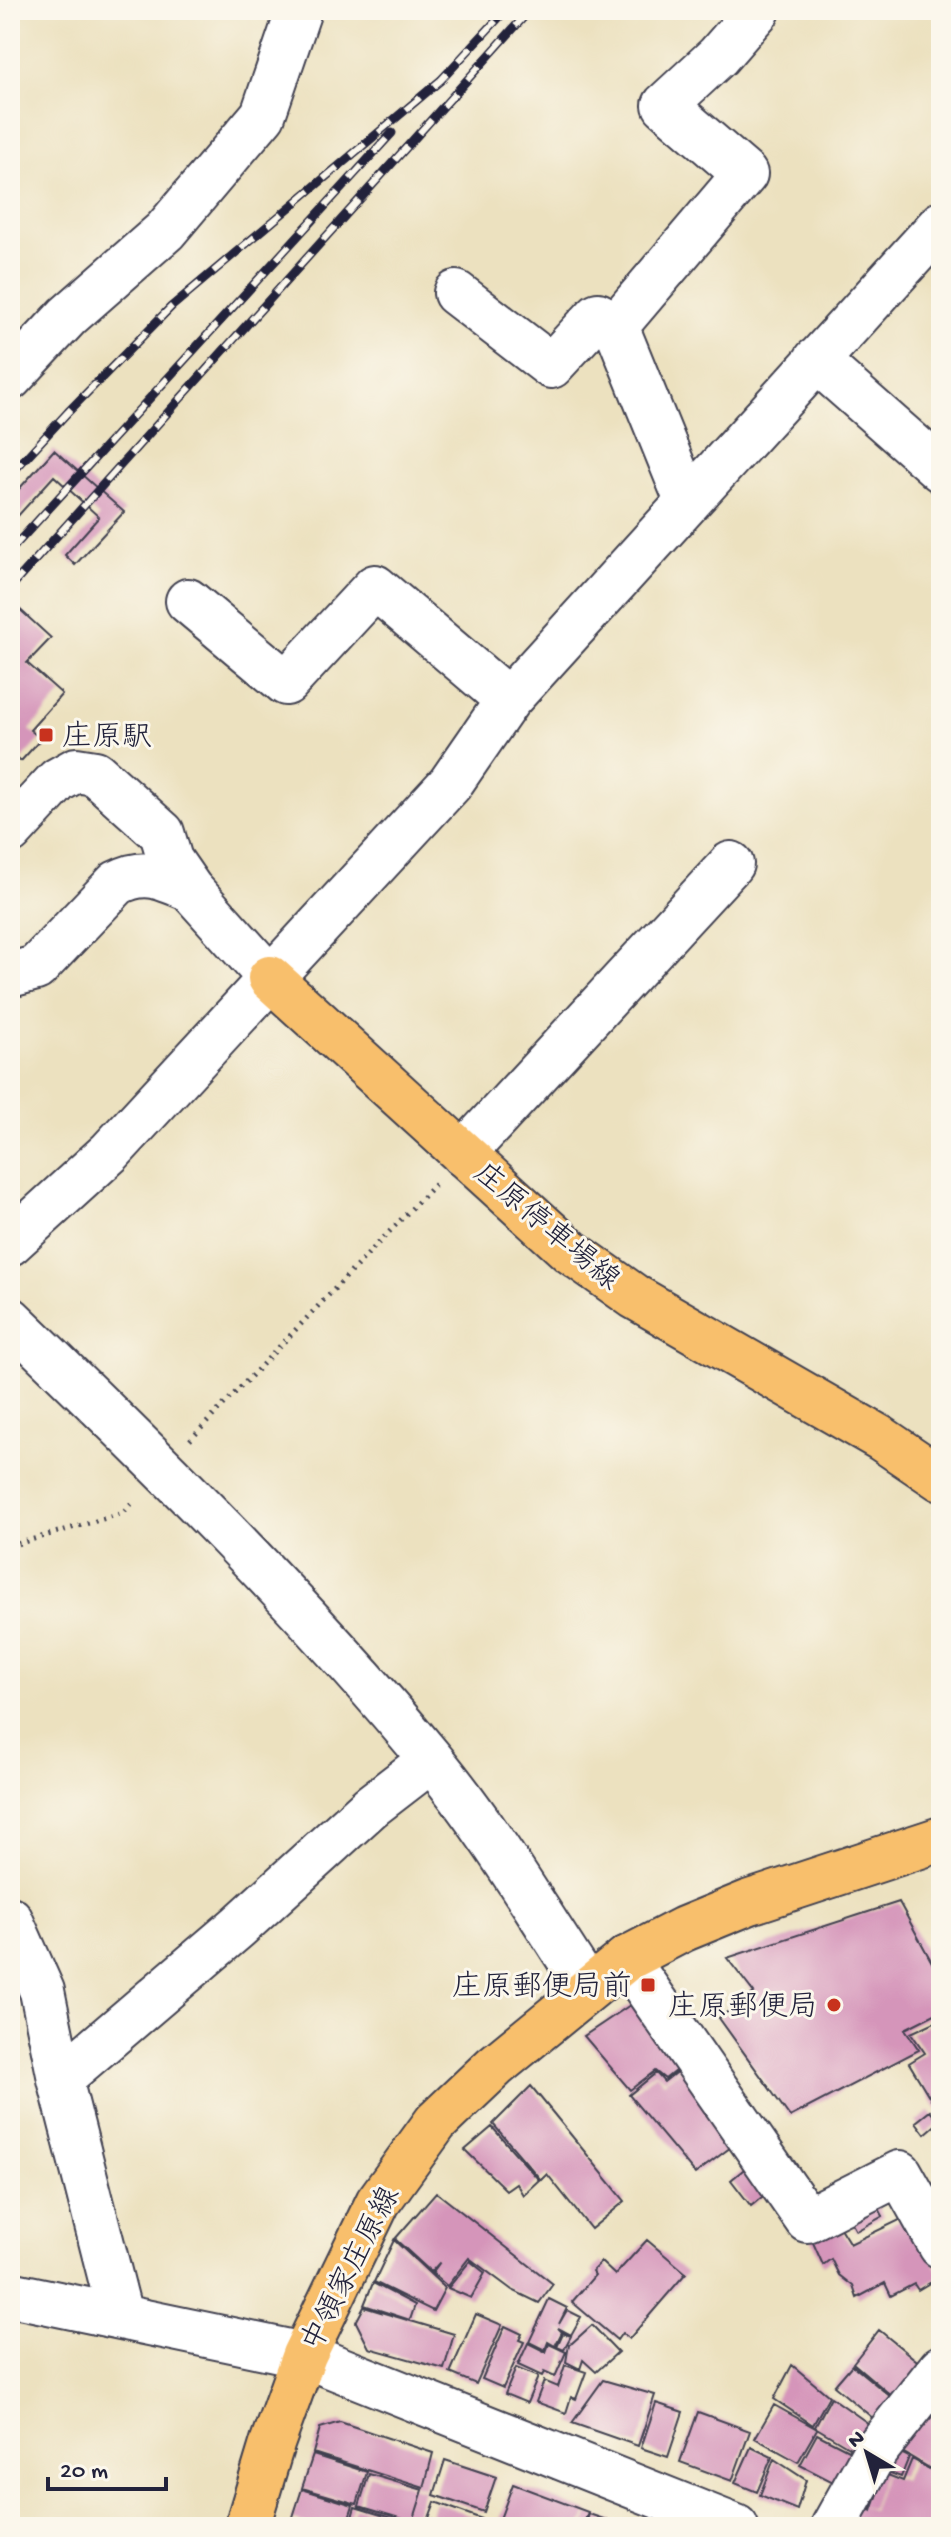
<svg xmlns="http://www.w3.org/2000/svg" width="951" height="2537" viewBox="0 0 951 2537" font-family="'Gochi Hand','Klee One',sans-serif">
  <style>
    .building { fill: #d595ba }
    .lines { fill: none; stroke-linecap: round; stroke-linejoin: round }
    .minor-casing { stroke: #403f4f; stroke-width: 48 }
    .major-casing { stroke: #403f4f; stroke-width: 48 }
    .path { stroke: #403f4f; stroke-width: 5; stroke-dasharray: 2 6; stroke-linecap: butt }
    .minor { stroke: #fff; stroke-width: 44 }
    .major { stroke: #f8bf6c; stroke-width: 44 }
    .rail-casing { stroke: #22223b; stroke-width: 9 }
    .rail { stroke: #fbf7ec; stroke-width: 6; stroke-dasharray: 18; stroke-linecap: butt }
    .poi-dot { fill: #c8321e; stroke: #fbf7ec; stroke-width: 3 }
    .labels { text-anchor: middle; stroke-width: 6; stroke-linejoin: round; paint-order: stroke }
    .poi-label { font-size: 30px; fill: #22223b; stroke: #fbf7ec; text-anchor: end }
    .street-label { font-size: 30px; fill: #22223b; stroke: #fbf7ec }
  </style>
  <rect width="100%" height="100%" fill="#fbf7ec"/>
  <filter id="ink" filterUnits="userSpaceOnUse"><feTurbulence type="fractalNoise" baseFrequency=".0125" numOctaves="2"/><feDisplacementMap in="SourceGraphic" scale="16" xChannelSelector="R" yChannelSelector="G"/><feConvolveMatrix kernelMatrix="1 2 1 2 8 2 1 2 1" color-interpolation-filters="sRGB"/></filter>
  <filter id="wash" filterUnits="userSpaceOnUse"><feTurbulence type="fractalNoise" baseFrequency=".006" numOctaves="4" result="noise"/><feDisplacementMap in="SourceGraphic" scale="32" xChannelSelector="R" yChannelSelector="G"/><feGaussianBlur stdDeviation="1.8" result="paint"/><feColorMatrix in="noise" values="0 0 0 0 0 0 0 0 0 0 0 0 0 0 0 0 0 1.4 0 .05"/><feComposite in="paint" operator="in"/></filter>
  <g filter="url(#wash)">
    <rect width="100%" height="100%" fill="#ece1bf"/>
    <g id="blocks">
      <path class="building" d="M54 450 124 512 75 565 65 555 99 517 54 476 15 519 10 514V499Z
        M15 605 51 638 27 663 62 694 30 730 41 739 21 761 10 751V611Z
        M899 1902 941 1979V2011L905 2029 919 2050 790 2117 719 2018 754 1993 727 1958Z
        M639 1999 685 2063 665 2079 655 2071 630 2090 584 2036Z
        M941 2019V2116L909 2063 925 2053 911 2033Z
        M684 2066 739 2141 695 2174 629 2095 656 2073 664 2082Z
        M531 2086 625 2201 591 2229 547 2174 541 2180 493 2124Z
        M930 2111 939 2122 925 2134 916 2122Z
        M492 2127 539 2180 523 2195 516 2183 506 2190 465 2150Z
        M754 2161 774 2187 751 2206 731 2180Z
        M941 2178V2198L934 2184Z
        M436 2192 553 2284 539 2303 512 2290 469 2258 447 2286 432 2273 440 2262 431 2272 395 2239Z
        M872 2195 883 2216 856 2231 845 2211Z
        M912 2214 941 2276 918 2290 914 2284 891 2296 885 2283 857 2298 853 2286 839 2275 831 2259 823 2265 810 2236 839 2219 845 2226 840 2228 850 2244Z
        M394 2240 445 2288 433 2311 374 2282Z
        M647 2240 686 2273 629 2339 622 2333 617 2340 572 2302 595 2275 592 2271 601 2262 615 2275Z
        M470 2261 485 2273 471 2298 448 2288Z
        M373 2283 415 2305 410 2320 364 2305Z
        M549 2299 567 2308 559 2324 567 2310 581 2317 571 2335 558 2328 562 2332 555 2346 548 2342 545 2350 529 2342Z
        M364 2307 454 2334 444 2369 369 2348 356 2322Z
        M476 2314 502 2325 476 2384 450 2373Z
        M592 2325 618 2352 596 2372 583 2360 580 2369 566 2362 569 2344 572 2343Z
        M505 2326 522 2334 519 2340 524 2342 503 2388 482 2379Z
        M879 2330 927 2369 899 2402 853 2363Z
        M563 2333 571 2336 564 2349 557 2346Z
        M528 2343 546 2352 549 2344 566 2352 555 2377 544 2372 542 2376 518 2365Z
        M565 2365 586 2372 576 2399 571 2397 566 2413 536 2402 544 2381 558 2387Z
        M792 2365 829 2396 813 2425 774 2399Z
        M852 2365 897 2402 880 2424 834 2386Z
        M516 2368 538 2377 527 2403 505 2394Z
        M603 2380 655 2395 638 2446 572 2423Z
        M941 2385V2469L938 2473 894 2447Z
        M831 2397 879 2431 862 2455 815 2427Z
        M656 2403 683 2412 668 2457 641 2448Z
        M774 2405 817 2429 798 2462 755 2438Z
        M698 2412 750 2431 732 2481 680 2462Z
        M340 2422 433 2453 424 2488 313 2453 320 2428Z
        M817 2434 856 2454 839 2485 800 2465Z
        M751 2447 772 2457 757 2492 735 2483Z
        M892 2449 909 2457 901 2477 885 2471 871 2509 859 2506 872 2511 885 2474 903 2481 912 2459 941 2476V2527H848L856 2504Z
        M313 2455 367 2472 357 2504 302 2488Z
        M774 2459 806 2480 797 2510 760 2495Z
        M445 2460 496 2477 484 2512 434 2495Z
        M369 2474 423 2490 413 2522 359 2506Z
        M513 2484 588 2512 582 2527H521L500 2519Z
        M302 2489 353 2505 346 2527H313L292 2520Z
        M435 2502 490 2522 489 2527H438L439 2522 429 2518Z
        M355 2507 417 2526V2527H349Z
        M589 2514 627 2527H585Z"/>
    </g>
  </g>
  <g filter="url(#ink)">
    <use href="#blocks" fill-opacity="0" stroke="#403f4f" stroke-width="2"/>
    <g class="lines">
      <g class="minor-casing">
        <path id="minor" d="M456 293 551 366 598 315 616 326 687 501
          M616 326 745 174 665 105 718 56 758 10
          M816 360 941 470
          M10 378 68 316 165 231 263 115 299 10
          M188 601 286 683 375 587 508 700
          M10 832 58 780 76 770 95 773 162 833 170 860 190 889 270 978
          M10 975 36 968 117 883C145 868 162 877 190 889
          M463 1154 731 864
          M10 1243 110 1152 450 784 508 700 941 224
          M10 1319C156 1460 301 1602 430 1758 489 1829 537 1911 588 1988
          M10 1919 42 1991 60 2079 120 2315
          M626 1959 807 2220 900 2173 941 2246
          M60 2079 238 1927 370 1807 431 1760
          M10 2294 304 2355 736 2527
          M833 2527 876 2450 941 2368"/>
      </g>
      <g class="major-casing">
        <path id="major" d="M270 978 570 1251 635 1297 882 1439 941 1479
          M247 2527 273 2441 304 2355 378 2202 436 2122 495 2066 626 1959 684 1929 750 1902 941 1839"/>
      </g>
      <path class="path" d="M190 1440 435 1184
        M10 1546 123 1513 135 1500"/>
      <use href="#minor" class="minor"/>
      <use href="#major" class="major"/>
      <g class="rail-casing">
        <path id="rail" d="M10 475 68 412 171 307 441 80 506 10
          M10 551 392 133
          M10 588 530 10"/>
      </g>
      <use href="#rail" class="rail"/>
    </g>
  </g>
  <g class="poi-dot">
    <rect x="38" y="727" width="16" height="16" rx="4"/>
    <rect x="640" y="1977" width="16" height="16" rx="4"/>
    <circle cx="834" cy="2005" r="8"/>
  </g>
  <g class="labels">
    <g class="poi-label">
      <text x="62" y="745" text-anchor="start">庄原駅</text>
      <text x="632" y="1995">庄原郵便局前</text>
      <text x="818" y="2015">庄原郵便局</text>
    </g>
    <g class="street-label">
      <text transform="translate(548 1225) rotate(40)" y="10">庄原停車場線</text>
      <text transform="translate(349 2268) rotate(-63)" y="10">中領家庄原線</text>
    </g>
  </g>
  <rect width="951" height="2537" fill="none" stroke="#fbf7ec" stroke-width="40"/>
  <g transform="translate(867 2453) rotate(322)" stroke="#fbf7ec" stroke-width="6" paint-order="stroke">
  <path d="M0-6L14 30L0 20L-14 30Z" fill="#22223b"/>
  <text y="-12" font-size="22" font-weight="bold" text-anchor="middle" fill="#22223b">N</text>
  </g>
  <path d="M48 2477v12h118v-12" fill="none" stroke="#22223b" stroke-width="4"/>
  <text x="60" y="2477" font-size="24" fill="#22223b" stroke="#fbf7ec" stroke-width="6" paint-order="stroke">20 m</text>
</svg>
